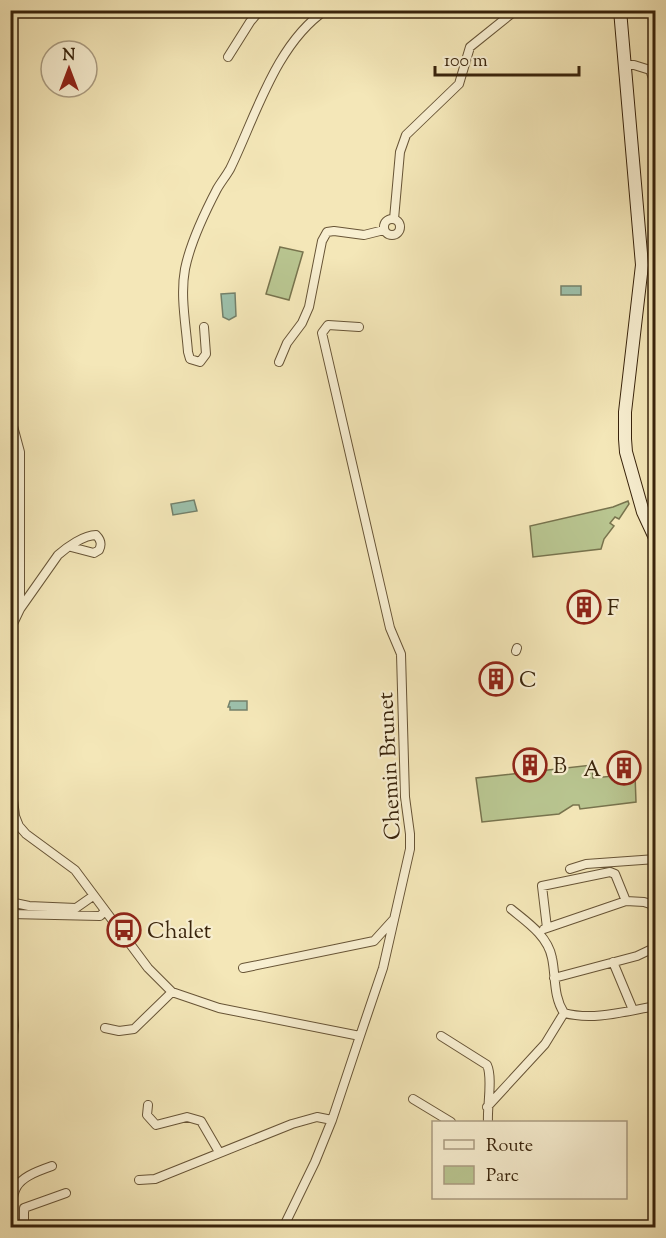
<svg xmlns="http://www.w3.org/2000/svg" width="666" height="1238" viewBox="0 0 666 1238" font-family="'Sorts Mill Goudy',serif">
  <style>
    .green { fill: #b9c691; stroke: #78744e; stroke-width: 1.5 }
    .water { fill: #9cc0ab; stroke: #74816b; stroke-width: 1.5 }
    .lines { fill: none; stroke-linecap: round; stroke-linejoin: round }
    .street-casing { stroke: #675436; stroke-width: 10 }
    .secondary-casing { stroke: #38230b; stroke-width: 14 }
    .street { stroke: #f8efd1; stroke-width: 8 }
    .secondary { stroke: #f8efd1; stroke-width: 12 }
    .labels { text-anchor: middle; stroke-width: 4.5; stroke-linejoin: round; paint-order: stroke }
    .poi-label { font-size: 22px; fill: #38230b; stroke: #f8efd1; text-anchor: start }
    .street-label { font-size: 22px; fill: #38230b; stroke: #f8efd1 }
  </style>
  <rect width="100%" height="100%" fill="#f4e7b8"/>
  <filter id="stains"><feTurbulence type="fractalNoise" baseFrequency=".00333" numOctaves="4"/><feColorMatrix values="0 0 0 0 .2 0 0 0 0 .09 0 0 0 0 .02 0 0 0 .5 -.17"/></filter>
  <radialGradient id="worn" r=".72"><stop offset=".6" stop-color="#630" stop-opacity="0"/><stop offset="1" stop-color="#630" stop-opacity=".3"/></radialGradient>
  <path class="green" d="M280 247 303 252 289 300 266 294Z
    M628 501 629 504 619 519 615 517 610 523 614 526 604 539 601 549 533 557 530 526 613 507Z
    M592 765 593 778 635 774 636 802 580 809 579 805H573L559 814 482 822 476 778Z"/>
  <path class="water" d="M561 286H581V295H561Z
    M235 293 236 316 229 320 223 317 221 294Z
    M194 500 197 511 173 515 171 504Z
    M230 701H247V710H230V707H228Z"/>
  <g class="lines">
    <g class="street-casing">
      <path id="street" d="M647 10 656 19
        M228 57 250 22 260 10
        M626 65H634L650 70 653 78 656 100
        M10 175 13 171
        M384 227a8 8 0 1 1 16 0a8 8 0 1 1-16 0Z
        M394 219 400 152 406 135 459 84 470 47 516 10
        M204 327 206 354 200 362 190 359 188 352C186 325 180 296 185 269 190 244 205 212 217 189 221 182 226 176 230 169 255 118 276 43 326 10
        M279 362 287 343 302 323 309 307 322 241 327 232 334 231 364 235 384 230
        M10 415 20 452V609
        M10 630 20 609 58 555C67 547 84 535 96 535 101 540 102 544 99 550L94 553 71 547
        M516 651 517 648
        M10 775 15 816 19 826 26 834 75 870 148 968 172 992 219 1008 360 1036
        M570 869 586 864 656 859
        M10 902 29 906 76 908 93 896
        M10 914 100 916 105 911
        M547 928 542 886 610 872 615 874 626 901
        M544 929 626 901 644 902 656 906
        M613 962 633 1010
        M243 968 374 941 393 920
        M554 978 637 956 656 947
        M10 1013 13 1014 14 1026
        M564 1013C594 1021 626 1011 656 1006
        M10 1025 14 1026 10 1061
        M105 1028 119 1031 134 1029 172 992
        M441 1036 487 1065C493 1078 487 1106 488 1122
        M413 1099 451 1122
        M148 1105 147 1115 156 1125 187 1117 201 1121 219 1152
        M487 1107 545 1044 564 1013C553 996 556 977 552 958 548 936 527 922 511 909
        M139 1180 155 1179 292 1124 317 1117 332 1120
        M11 1228C12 1186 12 1180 52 1166
        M24 1228V1208L66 1193
        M283 1228 315 1162 332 1120 360 1036 383 968 410 849V834L405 797 401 654 390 628 322 333 328 325 359 327"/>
    </g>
    <g class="secondary-casing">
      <path id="secondary" d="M620 10 642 265 625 412V439L626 452 643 512 656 540"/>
    </g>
    <use href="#street" class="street"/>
    <use href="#secondary" class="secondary"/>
  </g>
  <defs>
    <g id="building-ring" transform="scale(1.725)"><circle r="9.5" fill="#f8efd1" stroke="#8f2418" stroke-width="1.5"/><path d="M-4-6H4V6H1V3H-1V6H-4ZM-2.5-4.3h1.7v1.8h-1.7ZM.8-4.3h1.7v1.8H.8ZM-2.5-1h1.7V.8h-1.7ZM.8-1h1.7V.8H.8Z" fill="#8f2418"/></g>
    <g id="bus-ring" transform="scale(1.725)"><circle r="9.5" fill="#f8efd1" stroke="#8f2418" stroke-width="1.5"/><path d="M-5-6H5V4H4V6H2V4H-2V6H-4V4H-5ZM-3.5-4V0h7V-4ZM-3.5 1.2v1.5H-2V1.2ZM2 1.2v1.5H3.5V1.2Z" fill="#8f2418"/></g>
  </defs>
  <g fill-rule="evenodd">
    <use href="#building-ring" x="584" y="607"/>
    <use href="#building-ring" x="496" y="679"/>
    <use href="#building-ring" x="530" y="765"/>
    <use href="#building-ring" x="624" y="768"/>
    <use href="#bus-ring" x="124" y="930"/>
  </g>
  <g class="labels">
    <g class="poi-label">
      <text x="607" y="615">F</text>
      <text x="519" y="687">C</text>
      <text x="553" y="773">B</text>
      <text x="601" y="776" text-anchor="end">A</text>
      <text x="147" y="938">Chalet</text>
    </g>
    <g class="street-label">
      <text transform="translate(388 766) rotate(-93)" y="8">Chemin Brunet</text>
    </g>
  </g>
  <rect width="666" height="1238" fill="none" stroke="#f4e7b8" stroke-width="36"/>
  <rect x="12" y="12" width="642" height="1214" fill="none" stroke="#38230b" stroke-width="3"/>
  <rect x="18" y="18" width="630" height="1202" fill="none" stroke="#38230b" stroke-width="1.5"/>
  <rect x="432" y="1121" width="195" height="78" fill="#f8efd1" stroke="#ab9d82" stroke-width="1.5"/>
  <rect x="444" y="1140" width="30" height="9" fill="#f8efd1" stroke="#ab9d82" stroke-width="1.5"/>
  <text x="486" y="1151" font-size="18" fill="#38230b">Route</text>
  <rect x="444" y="1166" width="30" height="18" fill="#b9c691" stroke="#ab9d82" stroke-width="1.5"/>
  <text x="486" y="1181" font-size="18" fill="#38230b">Parc</text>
  <g transform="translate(69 69)"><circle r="28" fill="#f8efd1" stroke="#ab9d82" stroke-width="1.5"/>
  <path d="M0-4.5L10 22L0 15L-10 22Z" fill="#8f2418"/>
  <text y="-9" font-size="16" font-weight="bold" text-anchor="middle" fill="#38230b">N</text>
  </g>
  <path d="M435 66v9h144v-9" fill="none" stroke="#38230b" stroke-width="3"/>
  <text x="444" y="66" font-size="18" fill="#38230b" stroke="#f8efd1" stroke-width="4.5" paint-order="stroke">100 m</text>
  <rect width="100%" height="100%" filter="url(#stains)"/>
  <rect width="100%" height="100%" fill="url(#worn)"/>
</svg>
